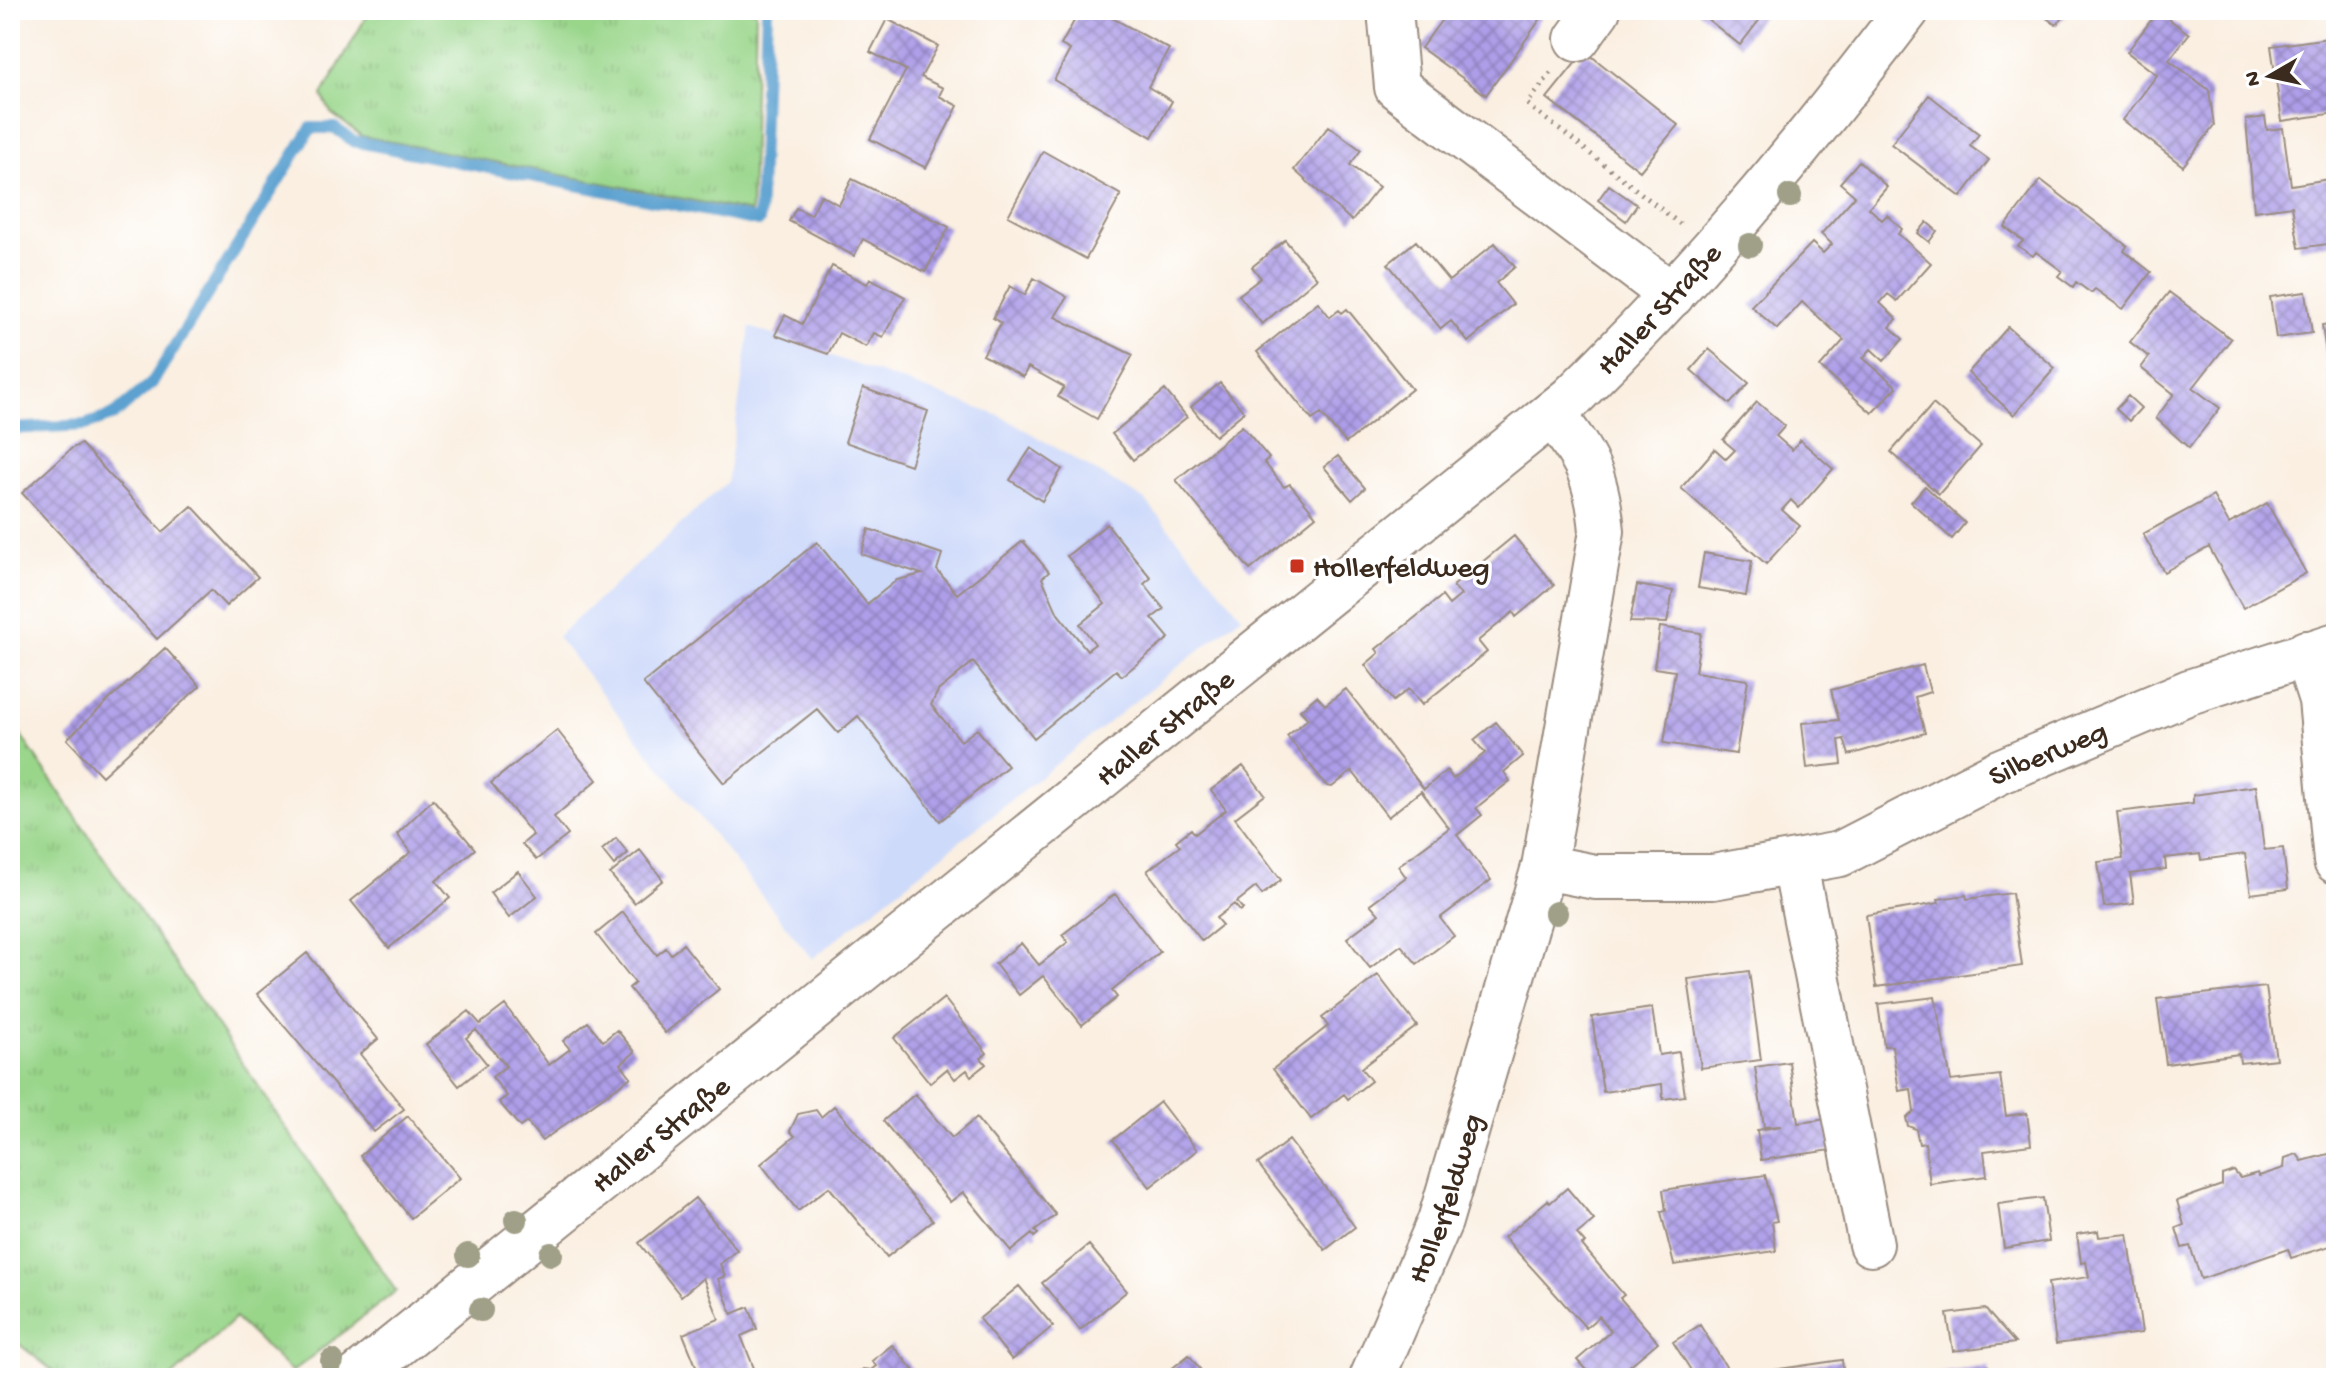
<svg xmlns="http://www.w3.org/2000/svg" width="2346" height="1388" viewBox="0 0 2346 1388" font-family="'Gochi Hand',sans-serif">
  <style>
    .built { fill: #cedafa }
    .grass { fill: url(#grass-tufts); stroke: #6a8054; stroke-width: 2 }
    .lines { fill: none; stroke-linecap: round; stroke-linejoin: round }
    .stream { stroke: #5ba1d0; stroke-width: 12 }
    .building { fill: url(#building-cross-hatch) }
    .minor-casing { stroke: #9a8c80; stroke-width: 48 }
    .path { stroke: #9a8c80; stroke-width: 5; stroke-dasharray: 2 6; stroke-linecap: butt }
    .minor { stroke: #fff; stroke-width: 44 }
    .tree { fill: #a09f87 }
    .poi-dot { fill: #c8321e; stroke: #fff; stroke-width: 3 }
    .labels { text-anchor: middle; stroke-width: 7; stroke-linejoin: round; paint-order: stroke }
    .street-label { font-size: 30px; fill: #3b2a1e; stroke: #fff }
    .poi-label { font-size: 30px; fill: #3b2a1e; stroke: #fff; text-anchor: start }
  </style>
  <defs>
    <pattern id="grass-tufts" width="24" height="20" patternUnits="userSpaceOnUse" patternTransform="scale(2)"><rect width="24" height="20" fill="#99d68a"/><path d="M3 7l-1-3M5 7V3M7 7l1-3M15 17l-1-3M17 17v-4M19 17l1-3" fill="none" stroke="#85b877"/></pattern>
    <pattern id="building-cross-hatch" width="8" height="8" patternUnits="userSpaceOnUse" patternTransform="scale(2)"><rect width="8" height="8" fill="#ae9ee9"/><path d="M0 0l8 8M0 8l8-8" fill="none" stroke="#8f81bc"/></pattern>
  </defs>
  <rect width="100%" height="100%" fill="#fff"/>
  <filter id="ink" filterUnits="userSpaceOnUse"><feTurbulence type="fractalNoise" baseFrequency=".0125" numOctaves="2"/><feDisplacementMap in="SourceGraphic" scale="16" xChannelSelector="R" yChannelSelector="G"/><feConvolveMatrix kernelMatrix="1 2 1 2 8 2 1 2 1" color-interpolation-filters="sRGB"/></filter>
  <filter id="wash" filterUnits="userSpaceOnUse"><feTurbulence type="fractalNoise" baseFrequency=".006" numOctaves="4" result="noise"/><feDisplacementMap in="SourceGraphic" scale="32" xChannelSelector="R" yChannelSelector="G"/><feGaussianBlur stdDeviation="1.8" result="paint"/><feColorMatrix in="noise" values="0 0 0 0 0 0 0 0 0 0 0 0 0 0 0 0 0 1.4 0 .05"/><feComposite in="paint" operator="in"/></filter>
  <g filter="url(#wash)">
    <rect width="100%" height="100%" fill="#faefe1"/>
    <path class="built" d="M750 327 1003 417 1145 500 1242 616 812 959 557 637 727 482Z"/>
    <path class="grass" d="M370 10H756L751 212 362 136 331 113 322 95Z
      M10 719 396 1291 292 1372 235 1318 171 1378H62L10 1337Z"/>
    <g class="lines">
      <path class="stream" d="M10 429 85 425 114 415 152 383 311 128H335L353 141 759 221 767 10"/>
    </g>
    <g id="blocks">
      <path class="building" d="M1080 10H1098L1169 49 1148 87 1172 101 1152 137 1054 80 1070 50 1061 45Z
        M1449 10H1547L1486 95 1421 48Z
        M1696 10H1767L1740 45Z
        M2036 10H2071L2056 25Z
        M2158 11 2189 34 2169 60 2209 90 2214 126 2183 166 2123 120 2157 75 2127 52Z
        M887 19 938 46 921 77 943 88 939 96 958 106 926 168 870 139 906 70 870 52Z
        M2336 37V113L2282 121 2271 46Z
        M1585 51 1678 125 1640 171 1547 98Z
        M1929 95 1979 134 1970 146 1989 160 1961 197 1891 144Z
        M2265 117 2267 130 2283 128 2291 185 2336 178V243L2299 248 2292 206 2254 211 2246 120Z
        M1329 126 1361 150 1350 165 1379 187 1352 221 1294 170Z
        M1043 151 1121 195 1086 259 1008 216Z
        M1859 161 1887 187 1869 208 1882 220 1887 215 1902 229 1898 234 1931 263 1897 301 1888 294 1880 303 1897 319 1890 327 1903 339 1884 361 1871 349 1863 358 1897 387 1872 413 1820 367 1844 340 1802 302 1777 329 1751 306 1812 243 1823 253 1832 244 1821 234 1855 196 1840 183Z
        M852 179 949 227 925 272 863 239 854 256 789 221 796 208 811 215 821 195 839 205Z
        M2041 180 2127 246 2124 251 2151 272 2123 309 2095 289 2091 293 2076 282 2073 287 2058 276 2062 271 2036 252 2033 256 2018 246 2023 241 2005 227Z
        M1609 185 1637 205 1626 221 1598 200Z
        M1927 222 1937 231 1929 242 1918 233Z
        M1285 240 1317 278 1262 324 1239 295 1261 278 1252 267Z
        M1416 241 1449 281 1495 243 1515 267 1496 283 1513 304 1468 342 1451 321 1441 329 1388 264Z
        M832 266 867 284 870 278 905 297 883 337 874 333 866 347 839 333 828 354 775 335 785 315 802 324Z
        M1034 278 1067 297 1055 317 1133 355 1097 419 1058 397 1064 387 1028 367 1023 377 983 355 1001 323 993 318 1010 286 1025 295Z
        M2169 292 2231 339 2193 388 2220 408 2189 448 2156 418 2174 394 2141 368 2149 357 2130 342Z
        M2306 292 2312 333 2276 338 2270 297Z
        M1318 302 1330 317 1339 310 1342 313 1347 309 1412 389 1346 443 1321 414 1312 420 1257 352Z
        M2336 323V402L2333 403 2322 325Z
        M2008 327 2055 368 2014 415 1968 373Z
        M1709 349 1749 383 1730 404 1691 370Z
        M1220 383 1244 412 1215 436 1191 407Z
        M863 388 928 411 910 465 845 442Z
        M1165 390 1187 417 1133 460 1112 434Z
        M2128 396 2141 408 2129 421 2116 409Z
        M1757 402 1785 426 1776 436 1792 450 1800 440 1833 469 1799 508 1791 500 1782 510 1800 526 1766 564 1681 488 1715 449 1726 459 1735 450 1723 440Z
        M1933 404 1981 446 1939 494 1891 452Z
        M1242 426 1269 458 1264 462 1284 487 1290 484 1316 516 1250 570 1176 480Z
        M81 444 163 532 192 506 258 577 226 606 211 590 157 639 22 493 72 448Z
        M1031 448 1062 469 1042 501 1010 480Z
        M1338 456 1365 488 1352 500 1324 467Z
        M1925 486 1965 523 1952 539 1911 502Z
        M2213 496 2229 524 2267 503 2306 573 2243 608 2209 547 2164 572 2143 534Z
        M1107 524 1151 578 1144 584 1164 609 1152 618 1169 638 1122 676 1116 670 1034 738 973 662 938 691 931 705 961 741 977 729 1008 766 940 821 858 716 838 733 817 709 724 783 643 683 817 542 867 604 897 580 922 574 861 554 869 529 942 554 937 570 957 594 1023 541 1049 572 1042 578 1058 614 1087 650 1095 644 1080 624 1105 604 1067 556Z
        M1514 536 1554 585 1516 617 1513 612 1478 641 1487 652 1422 705 1409 689 1393 701 1365 665 1379 653 1376 649 1442 596 1449 605 1461 595 1453 586Z
        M1704 553 1752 561 1746 596 1698 588Z
        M1637 585 1673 591 1667 623 1630 622Z
        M1660 627 1701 633 1695 672 1748 680 1736 754 1664 743 1675 671 1654 668Z
        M165 648 200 686 102 776 67 739Z
        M1923 665 1930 692 1915 697 1925 733 1849 755 1844 739 1839 740 1842 764 1807 768 1802 723 1839 720 1831 690Z
        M1346 689 1424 789 1447 770 1453 779 1485 753 1474 740 1496 722 1523 756 1504 772 1510 781 1476 808 1482 815 1457 835 1491 880 1440 918 1454 936 1417 964 1401 945 1370 968 1347 938 1379 914 1370 904 1406 877 1398 866 1449 828 1421 791 1388 817 1352 771 1332 787 1327 786 1287 736 1308 719 1300 710 1317 696 1325 705Z
        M557 730 597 780 554 817 568 835 536 860 522 844 533 835 491 783Z
        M1243 766 1265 795 1235 818 1281 880 1262 895 1256 887 1237 902 1243 909 1240 911 1234 904 1216 918 1222 925 1202 941 1147 871 1180 846 1176 841 1191 829 1195 834 1226 810 1211 790Z
        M2256 786 2264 850 2283 848 2288 889 2251 894 2245 854 2201 860 2200 854 2165 858 2166 869 2130 874 2134 903 2104 907 2098 862 2123 859 2117 812 2193 803V795Z
        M433 799 475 849 436 881 450 898 389 948 351 901 411 852 397 834Z
        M616 838 628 853 614 865 602 850Z
        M640 850 663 880 634 903 610 874Z
        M518 871 537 896 509 918 490 893Z
        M2012 893 2022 966 1876 987 1866 915 1939 903 1938 899 1966 895 1967 899Z
        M1115 894 1160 952 1112 991 1117 997 1082 1025 1043 976 1019 995 995 964 1021 943 1039 965 1068 942 1062 935Z
        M623 912 657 955 666 948 671 954 683 944 719 989 665 1033 629 988 635 983 596 934Z
        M307 953 378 1039 360 1054 404 1109 374 1132 257 994Z
        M1749 971 1761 1060 1701 1068 1688 979Z
        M1378 975 1417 1026 1361 1068 1371 1081 1348 1099 1344 1094 1311 1119 1273 1069 1328 1026 1322 1018Z
        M2266 987 2276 1059 2240 1063 2239 1054 2166 1064 2157 999Z
        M1935 997 1951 1081 2000 1075 2006 1116 2027 1113 2031 1145 1984 1151 1987 1176 1930 1184 1925 1143 1919 1144 1916 1129 1908 1126 1906 1118 1914 1112 1911 1089 1899 1091 1892 1046H1884L1878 1004Z
        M944 998 987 1053 981 1058 986 1064 971 1076 967 1070 955 1079 947 1069 930 1083 894 1038Z
        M505 1005 549 1065 570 1049 563 1041 588 1022 603 1041 617 1030 635 1052 621 1064 631 1077 542 1141 527 1122 520 1127 499 1102 507 1096 492 1077 506 1066 476 1030 466 1038 487 1064 459 1086 426 1044 469 1011 480 1024Z
        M1652 1008 1659 1055 1679 1052 1685 1096 1663 1099 1662 1084 1603 1092 1592 1017Z
        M1789 1062 1798 1123 1827 1119 1832 1150 1761 1160 1757 1130 1781 1126 1764 1127 1755 1067Z
        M915 1094 952 1138 976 1118 1056 1215 1035 1231 1038 1234 1034 1237 1032 1234 1011 1251 963 1192 950 1202 883 1121Z
        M1160 1102 1197 1150 1150 1187 1113 1140Z
        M834 1106 933 1220 887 1257 829 1187 798 1211 761 1164 795 1136 790 1131 798 1114 816 1110 821 1117Z
        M408 1116 460 1178 411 1218 360 1156Z
        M1289 1140 1355 1227 1325 1250 1258 1164Z
        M2336 1152V1244L2291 1258 2288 1249 2201 1279 2190 1246 2182 1248 2176 1228 2184 1225 2177 1201 2222 1185V1175L2234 1171 2240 1178 2258 1173 2259 1176 2284 1168 2285 1158 2297 1154 2302 1161Z
        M1765 1175 1777 1221 1772 1222 1776 1251 1674 1265 1661 1212 1666 1211 1663 1190Z
        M1567 1188 1594 1220 1577 1234 1585 1243 1582 1245 1624 1295 1620 1298 1658 1342 1615 1378H1593L1577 1360 1611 1331 1599 1316 1586 1328 1504 1237 1548 1200 1550 1203Z
        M695 1198 737 1250 720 1264 725 1276 718 1279 732 1314 749 1307 757 1329 741 1336 758 1378H701L683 1334 719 1319 703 1278 681 1296 639 1243Z
        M2043 1198 2049 1241 2004 1248 1998 1204Z
        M2098 1231 2099 1237 2128 1234 2142 1333 2056 1344 2048 1283 2089 1277 2086 1262 2081 1263 2077 1234Z
        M1089 1245 1127 1291 1080 1330 1042 1283Z
        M1019 1286 1053 1326 1012 1360 979 1319Z
        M1985 1309 2015 1343 1953 1351 1947 1314Z
        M1700 1325 1733 1378H1696L1673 1342Z
        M892 1345 920 1378H852L863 1369 871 1370 876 1366 872 1361Z
        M1189 1355 1207 1378H1160Z
        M1842 1360 1844 1378H1740L1739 1375Z
        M1988 1366 1990 1378H1927L1926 1375Z"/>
    </g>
  </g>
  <g filter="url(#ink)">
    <use href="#blocks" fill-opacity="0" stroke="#9a8c80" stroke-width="2"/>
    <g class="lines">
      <g class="minor-casing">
        <g id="minor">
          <path d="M1390 10 1397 87 1672 295"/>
          <path d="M1577 39 1598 10"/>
          <path d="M2306 653 2321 700 2336 861"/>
          <path d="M1795 865 1871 1244"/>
          <path id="s1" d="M1544 867 1595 877H1713L1840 854 1999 772 2189 692 2336 645"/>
          <path id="s2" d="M356 1378 1571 398C1695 277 1802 148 1907 10"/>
          <path id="s3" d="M1372 1378 1440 1221 1544 867 1602 531C1597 475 1586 458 1553 414"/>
        </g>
      </g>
      <path class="path" d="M1551 73 1527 104 1680 224"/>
      <use href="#minor" class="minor"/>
    </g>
    <g class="tree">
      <circle cx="1790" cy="196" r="12"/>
      <circle cx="1750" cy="245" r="12"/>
      <circle cx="1556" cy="913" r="12"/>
      <circle cx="516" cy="1220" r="12"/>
      <circle cx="551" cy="1254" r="12"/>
      <circle cx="468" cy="1255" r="12"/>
      <circle cx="481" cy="1310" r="12"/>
      <circle cx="332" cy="1361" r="12"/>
    </g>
  </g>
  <rect class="poi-dot" x="1289" y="558" width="16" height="16" rx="4"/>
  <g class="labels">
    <g class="street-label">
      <text dy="10" stroke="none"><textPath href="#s2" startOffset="1686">Haller Straße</textPath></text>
      <text dy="10" stroke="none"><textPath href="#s2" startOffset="1038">Haller Straße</textPath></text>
      <text dy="10" stroke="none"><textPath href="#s1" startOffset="530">Silberweg</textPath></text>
      <text dy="10" stroke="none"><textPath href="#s2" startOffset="390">Haller Straße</textPath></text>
      <text dy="10" stroke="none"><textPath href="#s3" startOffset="194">Hollerfeldweg</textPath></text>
    </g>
    <g class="poi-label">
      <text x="1313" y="576">Hollerfeldweg</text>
    </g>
  </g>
  <rect width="2346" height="1388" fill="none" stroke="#fff" stroke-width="40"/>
  <g transform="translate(2270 76) rotate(261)" stroke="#ffffff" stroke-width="6" paint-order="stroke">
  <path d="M0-6L14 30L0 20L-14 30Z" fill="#3b2a1e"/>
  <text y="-12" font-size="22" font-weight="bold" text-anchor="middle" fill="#3b2a1e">N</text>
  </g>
</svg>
